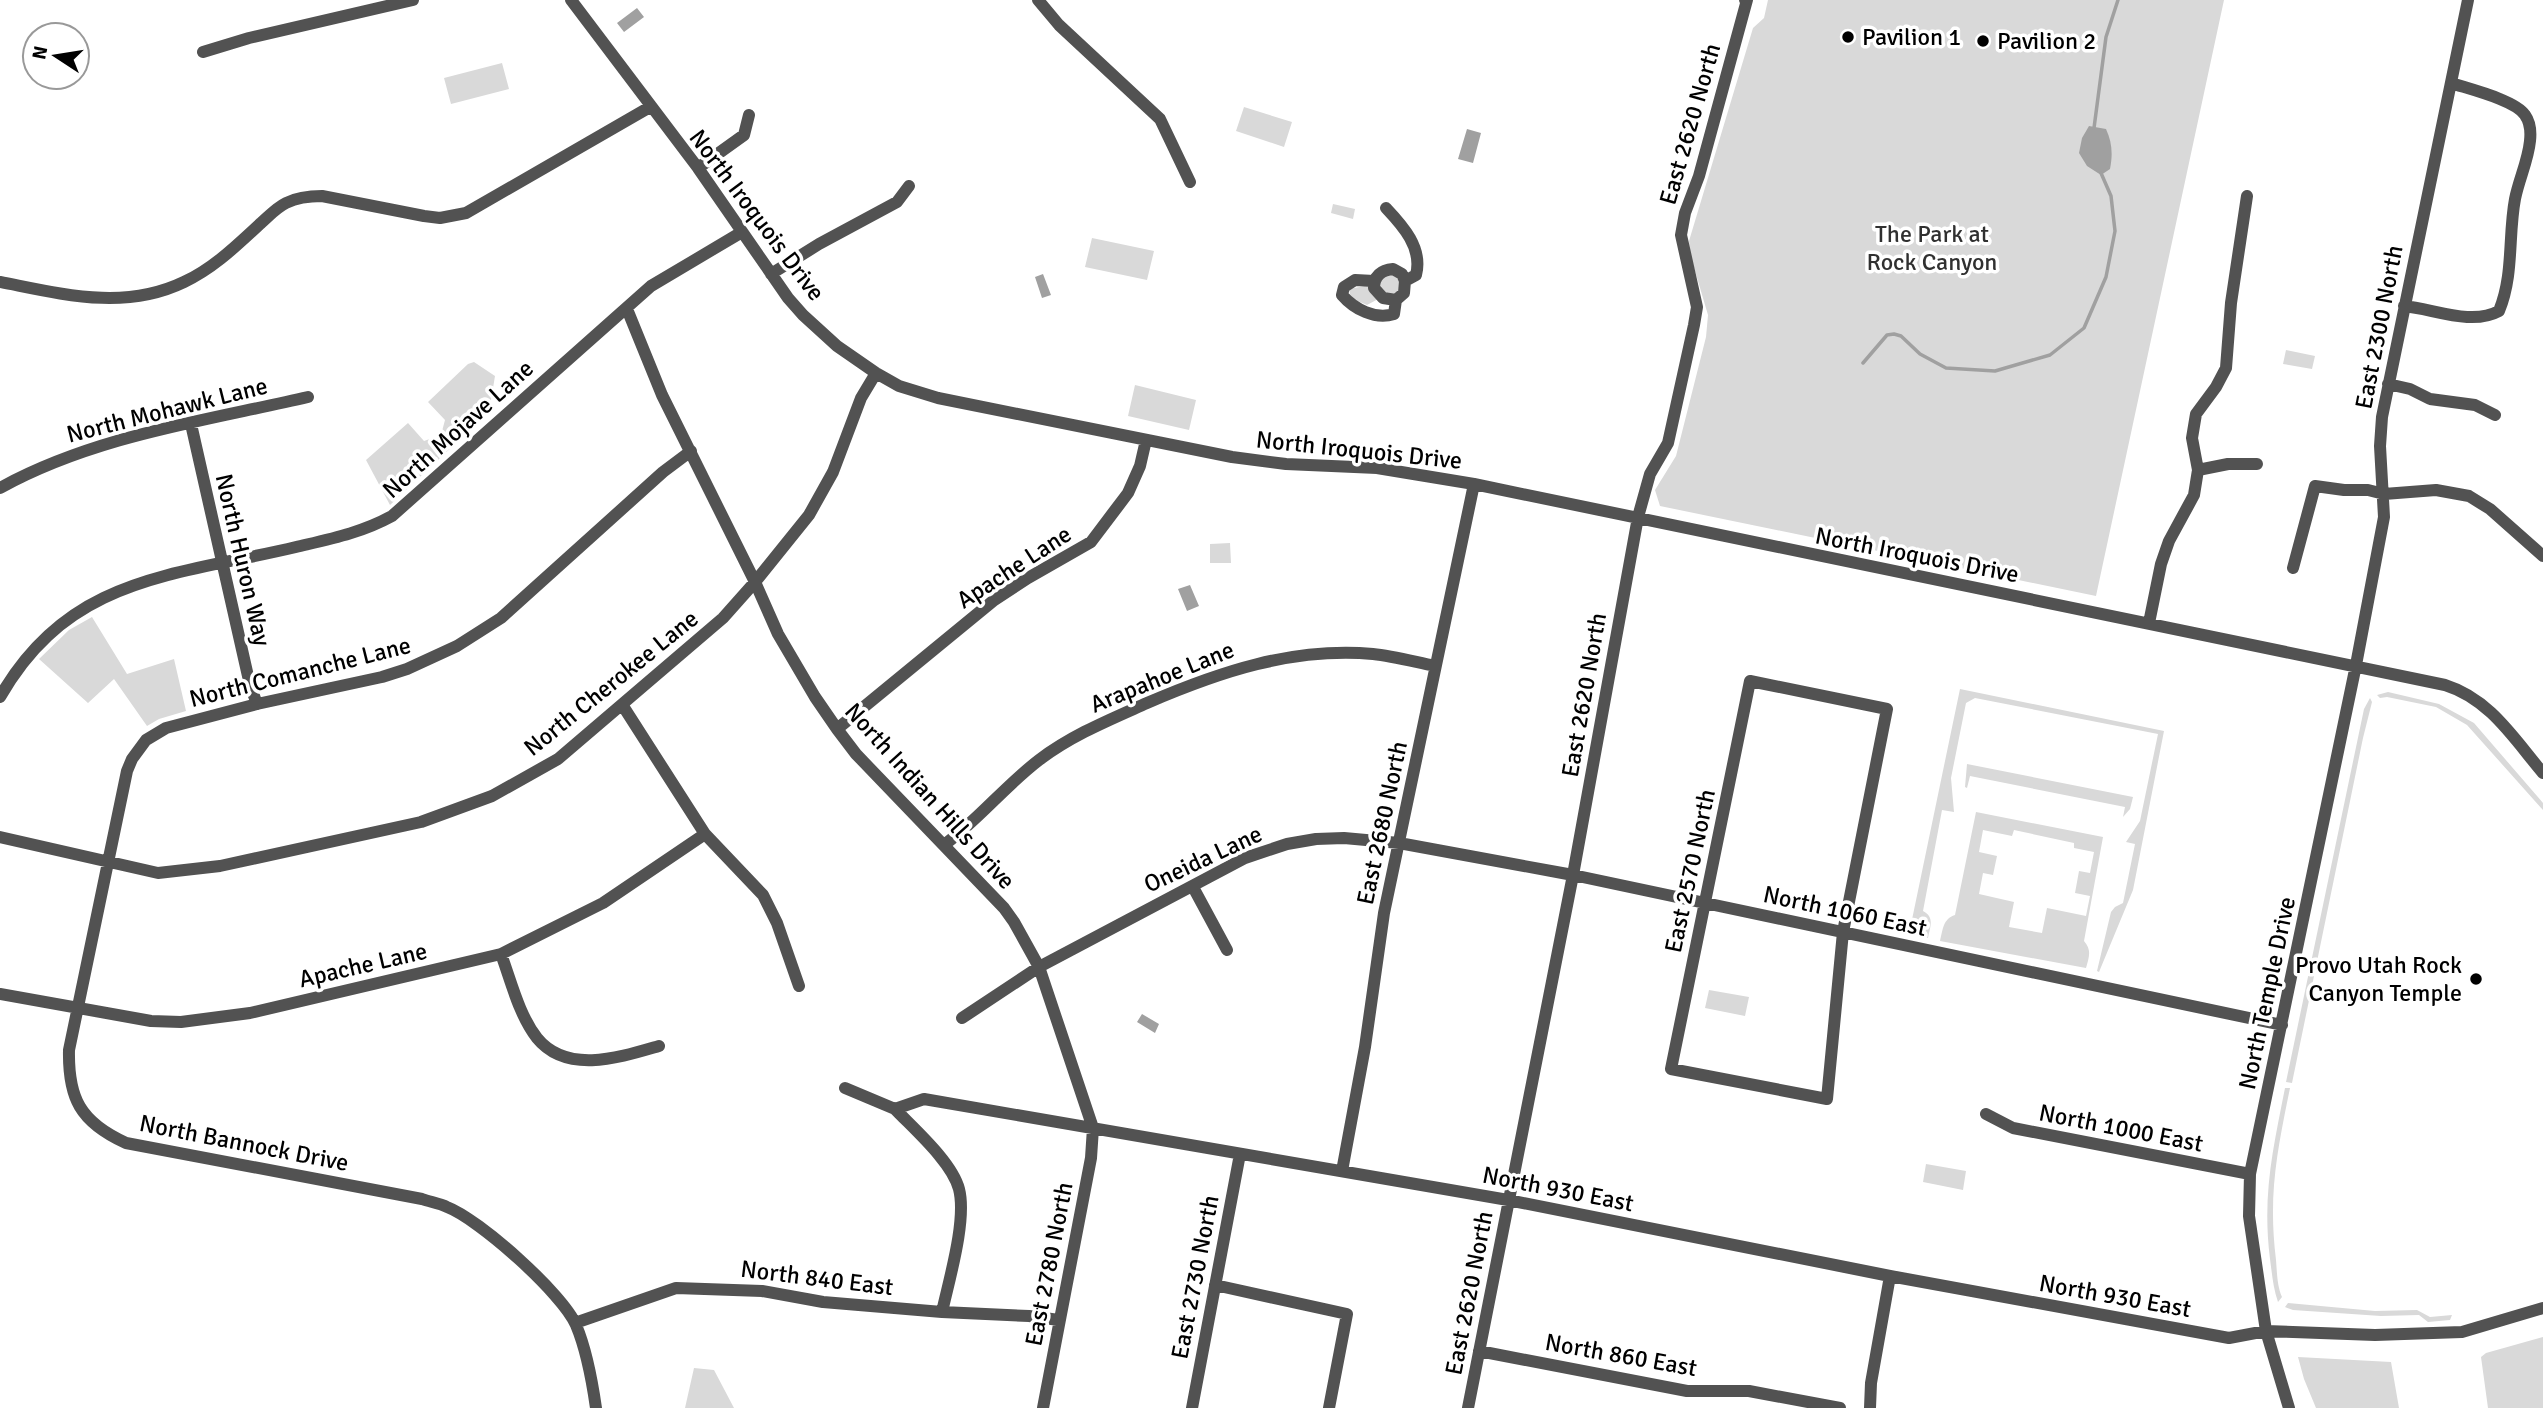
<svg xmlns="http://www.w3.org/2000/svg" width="2543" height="1408" viewBox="0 0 2543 1408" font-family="Signika,sans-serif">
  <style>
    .green { fill: #d9d9d9; fill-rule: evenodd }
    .water { fill: #a0a0a0 }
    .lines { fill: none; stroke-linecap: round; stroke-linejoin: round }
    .stream { stroke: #a0a0a0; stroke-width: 3.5 }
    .minor { stroke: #525252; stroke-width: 12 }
    .poi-dot { fill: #000; stroke: #fff; stroke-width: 2.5 }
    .labels { text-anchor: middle; stroke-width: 7; stroke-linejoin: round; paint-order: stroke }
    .poi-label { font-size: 24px; fill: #000; stroke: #fff; text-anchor: start }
    .street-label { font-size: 24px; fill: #000; stroke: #fff }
    .park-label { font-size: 24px; fill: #303030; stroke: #fff }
  </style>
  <rect width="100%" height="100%" fill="#fff"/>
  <path class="green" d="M1768 0H2224L2096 596 1660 506 1655 490 1676 456 1706 337 1708 315 1690 254 1689 241 1753 28 1764 18Z
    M502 63 509 89 451 104 444 78Z
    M1244 107 1292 122 1284 147 1236 131Z
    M1333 204 1355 209 1353 219 1331 213Z
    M1092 238 1154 251 1147 280 1085 267Z
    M1383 273 1399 275 1401 295 1384 297 1376 280Z
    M1370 285 1380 298 1367 305 1351 298 1349 289Z
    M2286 350 2315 356 2312 369 2283 364Z
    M474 362 495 376 489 412 390 505 366 460 408 423 424 441 441 435 445 420 428 402 468 364Z
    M1135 385 1196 400 1189 430 1128 416Z
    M1230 543 1231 563H1210V544Z
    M92 617 127 674 174 659 186 711 159 719 147 726 114 679 88 703 39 659 69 630Z
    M1960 689 2164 731 2133 890 2099 972 2097 971 2111 912 2115 907 2123 903 2135 844 2126 842 2140 821 2158 734 1975 698 1966 703 1951 778 1954 812 1942 810 1923 911C1935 917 1930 927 1928 938L1909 934Z
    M2388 692 2439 704 2474 723 2543 803V810L2467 725 2436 707 2387 697 2380 698 2377 695Z
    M2370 698 2372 702 2363 738 2292 1083 2286 1082 2364 709Z
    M1967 764 2133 797 2130 809 2123 817 2125 807 1970 776 1967 788 1965 787Z
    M1976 812 2103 837 2084 941C2092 950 2089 957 2086 968L1940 941C1943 929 1943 919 1955 915ZM1983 830 2012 836 2014 830 2074 843V848L2094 852 2090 873 2079 871 2075 893 2090 896 2086 916 2047 908 2042 933 2009 927 2014 902 1979 894 1983 873 1993 875 1997 856 1979 852Z
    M1709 990 1749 997 1745 1016 1705 1008Z
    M2285 1088H2290C2277 1152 2268 1195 2276 1260 2277 1272 2277 1286 2282 1297L2278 1302C2273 1288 2272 1273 2270 1259 2262 1195 2273 1149 2285 1088Z
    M1926 1164 1966 1171 1963 1190 1923 1182Z
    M2288 1303 2375 1311 2417 1310 2430 1317 2452 1315 2450 1320 2428 1322 2419 1315 2381 1316 2293 1310 2285 1307Z
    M2543 1337V1408H2488L2481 1357 2486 1353Z
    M2298 1357 2391 1362 2399 1408H2316L2304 1379Z
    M694 1368 714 1370 734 1408H685Z"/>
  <path class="water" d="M637 8 644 17 624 32 617 23Z
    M2089 126 2106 129C2112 142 2113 154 2110 169L2101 175 2087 166 2079 153 2082 138Z
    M1467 129 1481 133 1473 163 1458 159Z
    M1043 274 1051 295 1042 298 1035 277Z
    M1190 585 1199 606 1187 611 1178 589Z
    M1142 1014 1159 1024 1155 1033 1137 1022Z"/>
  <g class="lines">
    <path class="stream" d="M2094 128 2106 37 2118 0
      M1863 363 1887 335 1894 334 1901 336 1920 354 1946 368 1995 371 2050 355 2084 328 2106 277 2115 231 2111 196 2101 173"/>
    <path class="minor" d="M571 0 698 168 788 298 803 315 837 346 876 373 899 386 938 398 1232 457 1286 464 1377 468 1474 484 2445 685C2490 699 2514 739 2543 773
      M1038 0 1059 25 1160 119 1190 182
      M203 52 249 38 413 0
      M698 168 744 135 749 115
      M1386 208C1403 226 1423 248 1416 275L1405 281
      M771 274 819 244 897 202 909 186
      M1374 281 1355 280 1344 287 1342 295C1354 309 1375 320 1394 314L1396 300 1404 293 1405 281 1402 274 1393 269C1381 270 1374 276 1374 288L1383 298 1396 300
      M0 282C62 294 124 311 184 282 214 268 237 245 261 223 269 216 276 208 286 203 298 197 310 196 322 196L424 216 440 218 466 213 650 107
      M2404 306C2434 309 2472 326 2499 311 2514 275 2508 236 2515 199 2519 179 2528 161 2530 141 2531 132 2530 122 2525 115 2515 100 2469 89 2451 83
      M627 309 662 395 755 582 778 634 815 697 837 729 856 754 1004 908 1014 922 1039 967 1093 1128 1091 1158 1043 1408
      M2388 384 2410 389 2430 399 2475 405 2495 415
      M191 424 250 685 257 704
      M2198 470 2228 464H2257
      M0 488C94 436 204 421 308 397
      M2293 568 2315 486 2344 490H2368L2384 494 2436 490 2469 496 2490 509 2543 556
      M2149 623 2161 564 2169 541 2194 495 2198 470 2192 438 2196 414 2216 387 2226 368 2231 303 2247 196
      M1750 681 1887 709 1843 932 1827 1099 1671 1069Z
      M0 697C69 576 174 576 296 547 330 539 361 533 392 516L651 286 742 232
      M623 706 705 834 763 895 777 923 799 986
      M837 729 993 601 1028 578 1091 542 1128 493 1140 466 1146 440
      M0 837 158 873 220 866 421 822 492 796 558 759 723 618 755 582 809 515 833 472 861 398 876 373
      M944 845C978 820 1005 786 1039 760 1072 735 1109 720 1147 703 1219 672 1292 647 1373 654 1393 656 1415 662 1435 666
      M1193 887 1227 950
      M501 954C511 981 519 1015 537 1038 567 1075 621 1057 659 1046
      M0 994 151 1021 181 1022 250 1013 501 954 603 903 705 834
      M962 1018 1039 967 1245 858 1287 844 1316 839 1344 838 1399 843 1573 875 2282 1025
      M845 1088 895 1109 924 1099 1508 1200 1890 1276 2229 1338 2266 1331 2375 1335 2462 1332 2543 1308
      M895 1109C914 1129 952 1162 959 1189 967 1220 949 1280 942 1312
      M1986 1114 2013 1128 2250 1174
      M1342 1171 1365 1047 1384 913 1474 484
      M1215 1285 1347 1314 1329 1408
      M575 1323 676 1288 762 1291 823 1302 942 1312 1029 1316 1059 1320
      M1479 1351 1687 1391H1749L1840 1408
      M596 1408C592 1380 587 1351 576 1325 563 1294 479 1219 447 1207 439 1203 430 1202 422 1199L126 1143C80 1122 68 1098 69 1050L127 771 132 759 146 740 166 728 257 704 382 677 407 669 457 646 501 618 663 472 691 451
      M1192 1408 1240 1154
      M1468 1408 1573 875 1638 517 1650 474 1668 443 1694 325 1697 307 1681 235 1685 213 1699 176 1747 0H1745
      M1870 1408 1871 1383 1890 1276
      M2289 1408 2266 1331 2249 1216 2250 1174 2356 665 2384 517 2380 446 2382 417 2468 0"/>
  </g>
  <g class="poi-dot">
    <circle cx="1848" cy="37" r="7"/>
    <circle cx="1983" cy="41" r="7"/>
    <circle cx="2476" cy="979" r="7"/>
  </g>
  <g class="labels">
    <g class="poi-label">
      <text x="1862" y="45">Pavilion 1</text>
      <text x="1997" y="49">Pavilion 2</text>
      <text x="2462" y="973" text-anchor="end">Provo Utah Rock<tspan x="2462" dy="28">Canyon Temple</tspan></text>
    </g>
    <g class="street-label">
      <text transform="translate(1690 124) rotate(-74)" y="8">East 2620 North</text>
      <text transform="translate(757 215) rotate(53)" y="8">North Iroquois Drive</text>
      <text transform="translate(2379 327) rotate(-79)" y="8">East 2300 North</text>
      <text transform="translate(167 410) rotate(-14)" y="8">North Mohawk Lane</text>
      <text transform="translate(458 429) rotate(-42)" y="8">North Mojave Lane</text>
      <text transform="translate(1359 450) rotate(6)" y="8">North Iroquois Drive</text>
      <text transform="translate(1917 555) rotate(11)" y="8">North Iroquois Drive</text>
      <text transform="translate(243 560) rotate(77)" y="8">North Huron Way</text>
      <text transform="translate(1014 567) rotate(-33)" y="8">Apache Lane</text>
      <text transform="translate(300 672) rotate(-14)" y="8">North Comanche Lane</text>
      <text transform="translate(1162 677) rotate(-22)" y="8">Arapahoe Lane</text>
      <text transform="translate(611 683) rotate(-39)" y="8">North Cherokee Lane</text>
      <text transform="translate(1584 695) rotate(-80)" y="8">East 2620 North</text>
      <text transform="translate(930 796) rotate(48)" y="8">North Indian Hills Drive</text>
      <text transform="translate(1382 823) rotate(-78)" y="8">East 2680 North</text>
      <text transform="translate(1203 859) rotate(-25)" y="8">Oneida Lane</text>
      <text transform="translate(1690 871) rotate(-78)" y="8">East 2570 North</text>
      <text transform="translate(1845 911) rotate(12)" y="8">North 1060 East</text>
      <text transform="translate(363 965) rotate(-13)" y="8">Apache Lane</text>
      <text transform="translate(2267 993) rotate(-78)" y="8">North Temple Drive</text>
      <text transform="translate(2121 1128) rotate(11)" y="8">North 1000 East</text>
      <text transform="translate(244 1143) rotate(11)" y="8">North Bannock Drive</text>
      <text transform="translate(1558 1189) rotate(11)" y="8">North 930 East</text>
      <text transform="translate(1049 1264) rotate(-79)" y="8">East 2780 North</text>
      <text transform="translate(1195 1277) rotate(-79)" y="8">East 2730 North</text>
      <text transform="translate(817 1278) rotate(7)" y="8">North 840 East</text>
      <text transform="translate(1469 1293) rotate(-79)" y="8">East 2620 North</text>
      <text transform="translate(2115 1296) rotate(10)" y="8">North 930 East</text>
      <text transform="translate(1621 1355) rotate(10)" y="8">North 860 East</text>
    </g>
    <g class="park-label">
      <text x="1932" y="242">The Park at<tspan x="1932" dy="28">Rock Canyon</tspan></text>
    </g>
  </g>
  <g transform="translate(56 56) rotate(282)"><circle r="33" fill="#ffffff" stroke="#999999" stroke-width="2"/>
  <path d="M0-5L12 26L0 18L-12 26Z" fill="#000000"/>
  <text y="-10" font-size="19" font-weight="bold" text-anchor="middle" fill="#000000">N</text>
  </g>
</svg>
